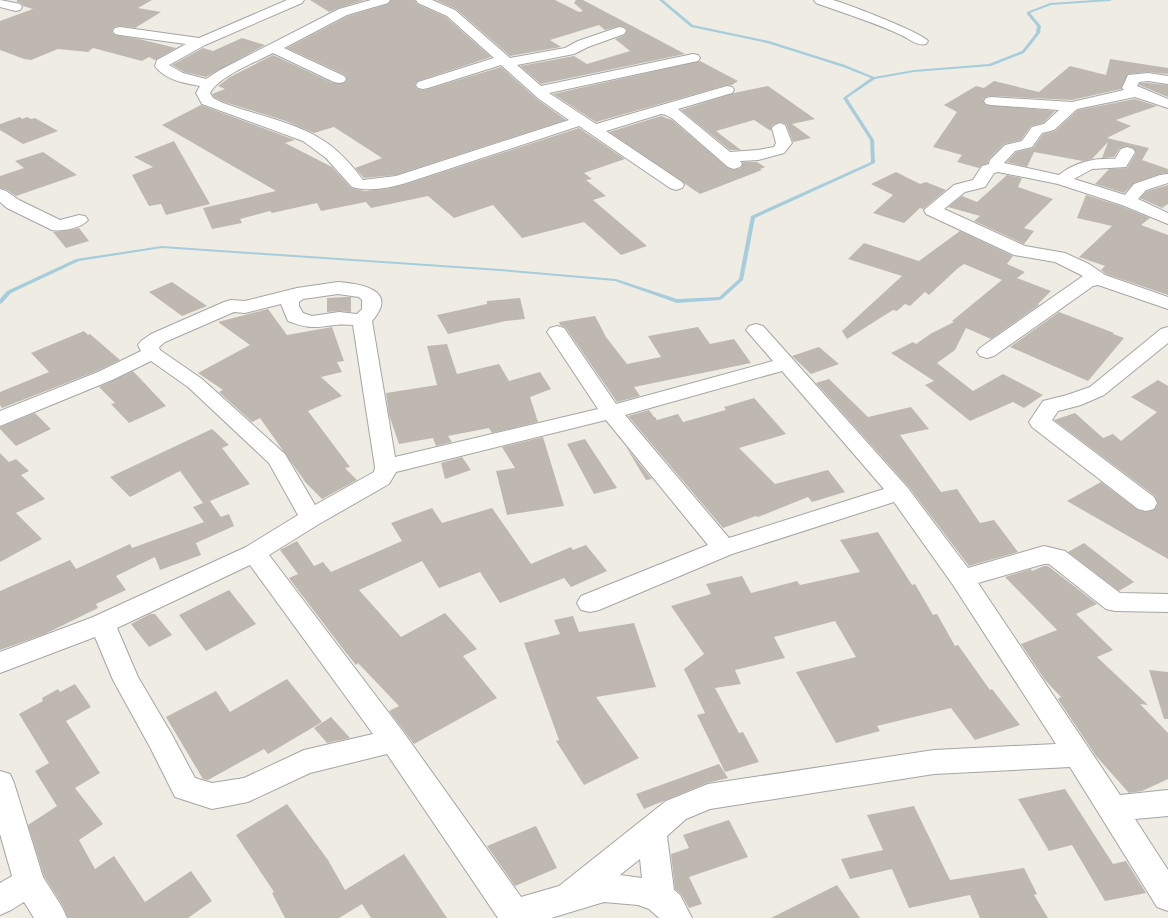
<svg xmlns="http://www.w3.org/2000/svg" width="1168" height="918" viewBox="0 0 1168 918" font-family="Inter,sans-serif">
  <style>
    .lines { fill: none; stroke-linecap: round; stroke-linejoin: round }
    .stream { fill: #a6cddb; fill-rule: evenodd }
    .building { fill: #bfb8b1 }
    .minor-casing { stroke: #a5a5a5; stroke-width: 2 }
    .minor { fill: #fff; fill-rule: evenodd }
  </style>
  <rect width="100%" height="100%" fill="#efece4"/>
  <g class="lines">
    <path class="stream" d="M659 0H663L693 25 769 41 845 65 874 77 914 70 989 64 1022 51 1036 33 1037 26 1027 14V12L1050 3 1095 0H1112L1110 1 1051 5 1030 13 1041 26 1040 33 1024 53 991 66 914 72 875 79 847 98 874 140 875 163 755 218 743 280 722 299 720 300 677 303 615 281 500 271 162 248 79 261 11 293 2 303 0 304V299L7 291 76 259 162 246 500 269 616 279 677 299 719 297 739 279 751 216 871 162 870 140 843 98 871 78 843 67 767 43 691 27Z"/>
  </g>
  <path class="building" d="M17 0H152L138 8 161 12 135 28 120 26 114 27 112 32 115 35 139 39 176 48 155 60 149 57 142 61 93 48 88 52 58 49 31 60 24 59 0 50V21L33 9 23 6 21 3 17 2Z
    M310 0H365L339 8 329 12Z
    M391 0H415L417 4 446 17 491 57 418 81 415 84 417 89 423 90 428 89 501 67 538 100 566 120 396 175 364 178 355 168 382 158 334 127 314 133 286 121 224 102 214 97 212 94 225 89 218 86 230 77 273 55 333 83H344L347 80 345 75 287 48 348 16 388 4Z
    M436 0H555L579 12 583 11 574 3 576 0H583L685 54 541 84 520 66 574 56 587 64 630 51 615 39 625 35 627 30 624 27 619 26 605 30 599 25 550 40 561 47 510 56 456 9Z
    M242 38 265 45 206 77 184 72 172 65 203 48 213 51Z
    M1110 59 1168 68V74L1148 72 1128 74 1121 89 1072 100 991 96 986 97 983 100 986 105 1055 111 1043 123 1031 126 1021 140 1004 144 989 159 988 163 982 165 979 168 957 162 962 155 933 147 957 112 944 105 976 86 984 88 994 81 1039 92 1070 66 1106 75Z
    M700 61 738 81 732 85H727L596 122 553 94Z
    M1140 83H1148L1168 85V97L1139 85Z
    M768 86 815 119 792 124 811 138 793 142 786 124 781 122 774 124 771 127V131L754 120 716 131 741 150H730L681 110 734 93Z
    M1135 99 1157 106 1116 120 1131 126 1107 138 1149 148 1142 160 1168 169V173L1160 174 1134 183 1124 193 1095 184 1109 169 1127 168 1136 153 1133 148 1127 146 1120 148 1114 157 1102 158 1108 142 1092 159 1083 161 1034 152 1027 167 1007 162 1016 152 1033 148 1043 134 1055 131 1078 110Z
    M201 105 295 140 285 143 332 167 351 188 365 191 386 189 406 184 579 128 625 159 584 173 592 179 586 180 606 196 593 200 647 246 621 255 584 222 522 238 493 205 454 218 428 196 371 208 366 202 321 211 317 203 272 213 270 211 240 219 242 223 212 229 203 208 276 191 162 125Z
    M661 116 672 120 728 168 734 170 741 168 743 162H757L765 167 760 169 762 170 700 194 609 132Z
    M20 117 22 119 27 117 31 119 35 118 58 131 23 144 0 130V124Z
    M174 141 210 204 166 215 161 204 149 206 132 175 153 167 134 157Z
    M43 152 77 175 16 196 7 190 0 188V176L24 168 15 161Z
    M896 172 920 184 926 182 946 190 923 209 920 208 904 223 873 213 893 195 871 184Z
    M1007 175 1022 178 1018 187 1053 199 1024 228 1034 231 1024 244 974 221 980 216 948 207 962 196 977 202Z
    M1168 185V204L1162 208 1140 198 1147 191Z
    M1086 195 1121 206 1150 218 1141 225 1168 235V295L1106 274 1101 270 1105 266 1079 257 1112 226 1077 218Z
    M79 228 89 241 66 248 53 232 66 231Z
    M960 231 1013 256 1007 264 1025 272 1017 278 1051 291 1038 304 1039 305 991 339 966 328 955 350 937 363 973 391 1003 374 1043 395 1024 408 1013 402 970 421 925 385 934 381 891 353 913 342 916 344 932 333 954 322 952 321 1002 280 964 264 957 269 929 295 925 292 910 306 905 304 897 311 893 310 847 339 842 331 902 276 848 259 864 243 919 261Z
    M172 282 207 306 182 316 149 292Z
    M345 297H351V312L339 311 327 312V298Z
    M520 298 525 319 506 321 448 334 437 315 487 304V301Z
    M268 309 287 335 332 327 344 361 337 362 342 372 321 377 342 396 308 411 350 467 345 468 357 480 322 499 306 483 260 418 252 422 219 392 223 390 198 373 250 345 218 322Z
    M1059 312 1114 333 1113 334 1124 338 1088 381 1010 347Z
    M595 316 606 337 627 364 661 357 648 336 698 327 710 344 734 339 751 363 634 387 640 396 617 402 565 327 560 325 559 322Z
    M84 331 88 335 90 334 120 360 97 371 2 408 0 405V392L49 372 31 353Z
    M447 344 457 374 499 364 509 381 540 372 551 389 530 397 538 422 492 433 489 428 448 436 452 442 436 446 433 438 399 444 389 415 386 393 437 385 427 346Z
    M819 347 839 364 811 374 792 356Z
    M133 371 166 406 129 423 111 404 115 403 99 387Z
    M829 379 868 417 911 407 929 429 900 435 941 492 957 489 980 523 994 520 1018 552 969 566 908 486 816 383Z
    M1158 380 1168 386V559L1067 501 1101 482 1138 510 1146 512 1154 510 1158 504 1155 496 1054 420 1075 413 1103 438 1113 434 1121 441 1157 412 1131 397Z
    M754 398 786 434 739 448 775 484 828 470 845 492 812 502 808 497 758 517 756 516 723 528 628 416 649 410 654 417H655L657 420 678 414 683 422 726 410 724 407Z
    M35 413 51 429 16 446 0 429V427Z
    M212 429 229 445 222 448 250 484 210 501 221 517 229 514 234 526 196 543 201 555 160 570 155 557 116 576 126 590 96 604 98 608 45 634 0 650V591L70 560 76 569 130 544 132 548 204 522 193 507 203 503 180 471 130 497 110 477Z
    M543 437 564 506 507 515 496 471 515 468 502 447Z
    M585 439 617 488 594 494 567 444Z
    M626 447 652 479 646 480Z
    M0 453 9 462 16 459 29 471 21 475 45 499 16 513 42 539 0 562Z
    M462 457 471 470 445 479 441 463Z
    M432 508 442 523 492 508 531 564 571 547 573 550 586 545 607 571 571 587 564 578 500 603 480 572 439 588 422 561 359 590 401 637 445 613 477 649 463 656 497 698 414 744 389 711 399 706 358 663 356 665 343 649 289 578 298 574 280 550 297 541 314 566 323 562 331 572 402 541 391 523Z
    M878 532 912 585 915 584 933 615 937 614 955 646 958 645 990 690 992 689 1020 725 975 740 951 708 877 726 880 731 836 743 796 672 856 657 835 621 774 637 785 658 735 670 741 684 715 688 739 733 743 732 759 762 725 772 697 715 705 713 684 669 704 654 671 606 711 594 706 584 742 576 751 593 797 581 800 585 860 572 840 540Z
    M1084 543 1134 582 1119 591 1068 552Z
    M1044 566H1048L1097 604 1076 614 1113 650 1097 657 1148 705 1140 704 1168 733V779L1142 791 1129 793 1096 756 1058 699 1061 697 1045 680 1021 644 1057 630 1005 577 1031 569 1032 571Z
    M229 590 256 624 206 651 179 615Z
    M150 614H155L172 635 149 647 131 624Z
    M573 616 579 632 634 623 656 687 596 697 639 758 584 785 556 741 559 740 524 643 560 634 554 620Z
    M1149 670 1168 672V719H1164Z
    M287 679 322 722 268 754 264 749 208 780 203 779 166 717 216 691 230 712Z
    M75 684 91 707 66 721 100 773 75 788 103 824 79 840 95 869 114 856 145 902 191 871 212 901 188 918H68L63 906 44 876 28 825 57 806 35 771 49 763 19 714 43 701 42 698 58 689 60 692Z
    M331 717 350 738 327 743 314 728Z
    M719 764 728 778 707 783 644 809 636 794Z
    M1065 789 1113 864 1126 861 1146 893 1105 901 1072 845 1049 851 1018 799Z
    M287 804 328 860 345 890 404 854 447 918H371L362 904 339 918H285L272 893 274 892 236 835Z
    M914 806 950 880 1024 868 1037 894 1034 895 1048 918H980L970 895 909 908 892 869 850 879 841 859 883 850 867 815Z
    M729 820 748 857 689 877 702 904 689 908 681 894 675 889 671 854 689 848 683 835Z
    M536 826 557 868 515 886 487 846Z
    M837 885 860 918H771Z"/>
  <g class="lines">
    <g class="minor-casing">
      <path id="minor" d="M0 0 20 4 22 7 20 10 16 11 0 7Z
        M287 0H304L302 3 205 45 169 65 183 73 206 79 220 70 339 9 371 0H390L388 3 347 15 284 48 344 76 346 79 344 82 339 83 334 82 273 53C256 62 219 76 210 93L213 98 223 103C255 115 292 121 321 139 338 149 351 164 363 180L396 176 569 120 539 99 501 65 428 88 423 89 418 88 416 85 418 82 494 58 447 16 418 3 416 0H432L455 10 510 58 565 48 578 41 619 27 624 28 626 31 624 34 588 47 574 54 517 65 541 86 693 54 698 55 700 58 698 61 693 62 549 93 596 124 727 86 732 87 734 90 732 93 678 109 730 152 758 150 774 147 776 143 772 128 775 125 780 123 785 125 792 143 784 153 758 160 740 161 742 164 740 167 734 169 728 167 673 119 666 115 661 114 606 131 682 182 684 185 682 188 676 190 670 188 579 126 406 183C388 188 370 192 352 187L326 158 303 141 202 104 196 93 200 86C184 83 165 80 155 66L157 60 186 44 120 35 115 34 113 31 115 28 120 27 199 38Z
        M814 0C820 0 827 0 833 0 847 4 921 32 928 41L926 44C917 46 911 40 903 36 877 23 843 13 816 3Z
        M1148 73 1168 76V84L1148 81 1139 82 1137 86 1168 99V108L1135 97 1077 109 1054 130 1042 133 1032 147 1015 151 1004 163 1059 175C1075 162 1095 158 1115 159L1121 149 1127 147 1133 149 1135 152 1126 167 1092 169 1074 179 1125 195 1134 184 1160 175 1168 174V183L1146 190 1138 199 1168 213V224L1122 205 1058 184 998 172 994 173 985 187 965 192 944 209 1025 246 1065 253 1089 264 1105 275 1168 297V309L1098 285 1093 286 994 356 987 358 980 356 977 352 980 348 1083 276 1055 262 1014 255 926 214 924 210 954 185 973 180 982 166 989 164 990 160 1005 145 1022 141 1032 127 1044 124 1059 110 991 105 986 104 984 101 986 98 991 97 1072 102 1124 90 1122 88 1128 75Z
        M0 189 6 191 19 200 60 220 79 215 85 216 88 220C82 228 61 232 52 230L7 208 0 202Z
        M338 282C362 284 399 290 372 321L395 457 598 409 547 332 550 328 557 326 564 328 616 404 773 361 746 330 749 326 756 324 763 326 907 487 968 568 1044 546 1065 551 1120 593 1168 594V612L1115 611 1106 609 1049 564H1044L978 583 1120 795 1168 790V816L1135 819 1168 870V911L1157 907 1070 767 934 774 710 809 686 819 667 836 674 890 680 895 692 918H659L649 909 638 905 604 902 551 918H498L387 754 310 773 248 802 212 809 175 797 151 749 113 680 95 637 0 673V652L93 617 246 547 298 515 269 463 188 387 151 361 112 380 0 426V411L98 372 141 351 138 345 141 341 151 334 224 302 231 300 245 301 297 288ZM338 294 359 297 362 300V309L357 314 339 312 312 316 303 313 299 306V302L303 299ZM281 304 288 321C296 324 304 327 313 327 327 327 337 323 353 325L375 467 374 472 315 505 285 454 202 379 160 350 159 347 165 342 234 312 245 313ZM782 371 884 489 729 538 625 415ZM606 420 708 545 581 596 577 603 581 610 590 612 599 610 732 554 894 502 953 585 1056 744 934 750 708 784 666 801 559 886 521 897 404 733 269 555 319 524 389 484 396 472ZM250 565 373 734 304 750 244 778 212 783 195 778 171 733 138 677 117 628ZM640 859 642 878 620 875Z
        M1168 327V343L1104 395 1081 405 1058 411 1052 420 1154 497 1157 503 1154 509 1146 511 1138 509 1032 427 1029 422 1043 401 1067 395 1090 387 1161 329Z
        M0 771 10 774 14 783 43 877 62 907 67 918H34L24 902 11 910 0 915V883L12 876 0 834Z"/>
    </g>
    <use href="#minor" class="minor"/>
  </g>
</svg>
